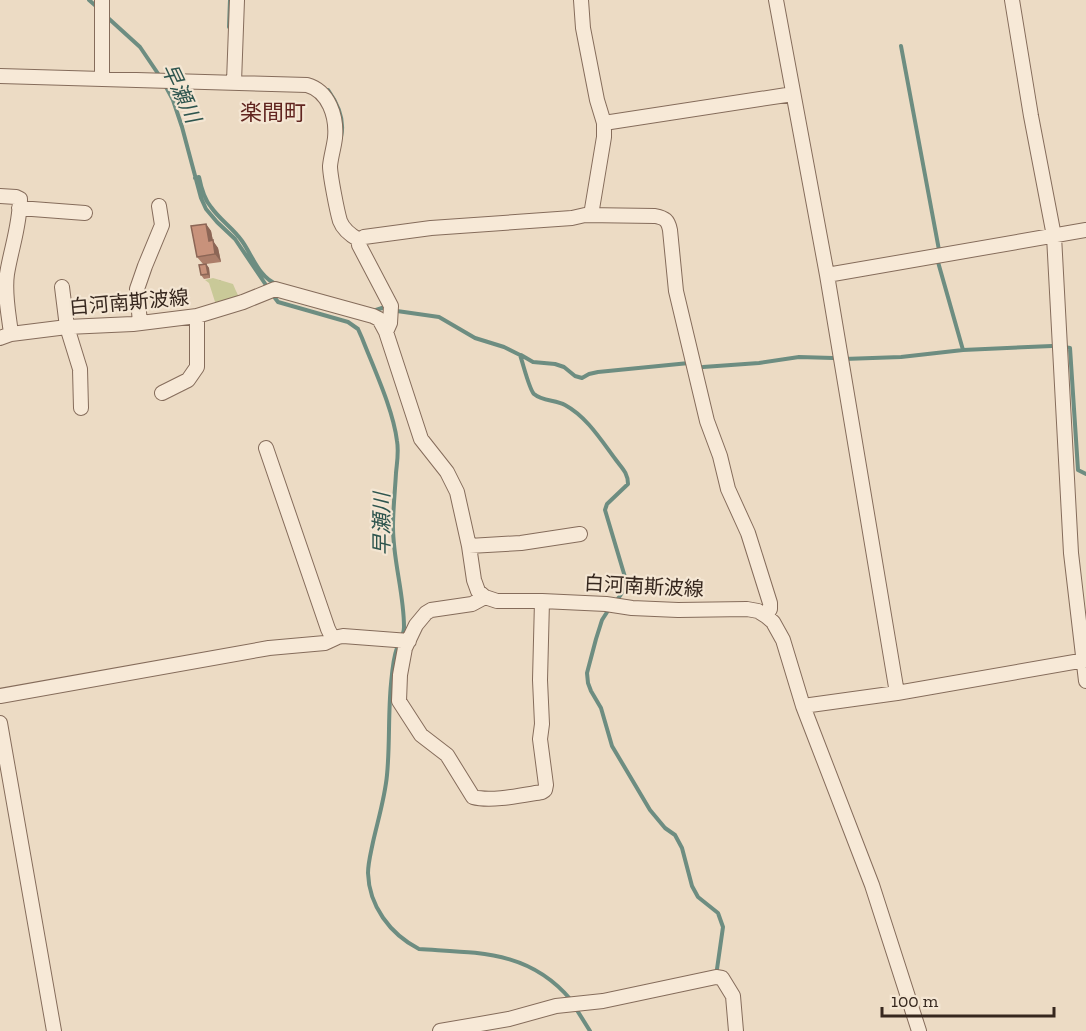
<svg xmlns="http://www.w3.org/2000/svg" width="1086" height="1031" viewBox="0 0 1086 1031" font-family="'Zilla Slab','Noto Sans JP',serif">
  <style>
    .park { fill: url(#park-tufts) }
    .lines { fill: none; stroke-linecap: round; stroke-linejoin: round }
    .stream { stroke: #6d8d81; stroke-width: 4 }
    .street-casing { stroke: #856c5b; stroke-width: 16 }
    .street { stroke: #f7e9d7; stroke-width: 14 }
    .wall { fill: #ac7e6a }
    .shaded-wall { fill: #8c6656 }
    .building { fill: #c8927b; stroke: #8c6656; stroke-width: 1.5 }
    .labels { text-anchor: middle; stroke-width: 4.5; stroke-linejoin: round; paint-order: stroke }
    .street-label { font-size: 20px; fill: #36271e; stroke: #f4e6d3 }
    .water-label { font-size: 21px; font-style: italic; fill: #2e554e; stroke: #f4e6d3 }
    .quarter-label { font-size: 22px; fill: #612520; stroke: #f4e6d3 }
  </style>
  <defs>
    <pattern id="park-tufts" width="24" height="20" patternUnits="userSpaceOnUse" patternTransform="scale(1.5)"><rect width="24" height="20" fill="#c9c998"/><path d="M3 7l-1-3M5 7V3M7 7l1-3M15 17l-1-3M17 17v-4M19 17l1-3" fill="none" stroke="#adad83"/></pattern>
  </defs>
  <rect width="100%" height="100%" fill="#ecdbc4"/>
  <path class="park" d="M213 278 233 284 239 298 216 305 209 283 205 280Z"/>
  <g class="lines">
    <path class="stream" d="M89 0 97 7
      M107 17 140 47 161 78
      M229 27 230 0
      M901 46 939 250
      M165 85 173 100 182 127 201 198 206 209 217 222 235 239 268 288
      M328 90C338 104 345 120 341 137
      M195 178 199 177C201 187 204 199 211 207 220 220 233 228 242 241 252 255 260 279 277 284
      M938 262 963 350
      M272 294 278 302 348 322 358 329 362 338C374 369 393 409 397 441 399 452 397 462 396 473 395 491 393 509 393 527 393 561 404 593 404 627 404 636 399 640 397 648 393 659 392 673 391 684 388 714 390 745 387 775 385 797 378 820 373 842 371 852 368 863 368 873 369 906 390 934 419 949 478 953 529 950 571 1000
      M373 311 385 307 384 304
      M397 311 439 317 475 338 504 347 520 355C523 363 529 389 534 394 542 401 556 400 565 405 587 417 601 440 616 460 622 468 628 473 628 484L607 504 605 510 625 577C625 588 623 593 616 601
      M1064 347 1070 348 1078 470 1086 474
      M521 355 533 362 555 364 564 367 575 376 582 378 589 374 598 372 689 363
      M844 359 901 357 963 350 1052 346
      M703 367 759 363 799 357 833 358
      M609 609 602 620 596 639 587 673 588 683 591 691 601 708 612 746 650 810 665 828 675 835 682 848 692 886 698 897 718 913 723 927 717 969
      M575 1007 590 1031"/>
    <g class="street-casing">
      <path id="street" d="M581 0 583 28 597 100 604 123V137L591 215
        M776 0 827 275 897 693
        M1012 0 1031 116 1054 236 1071 553 1086 681
        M0 76 307 85C329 91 337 117 335 138 334 147 331 156 330 166 330 175 337 211 340 221 343 229 352 236 359 240
        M102 79V0
        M234 82 237 0
        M604 123 793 94
        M0 196 16 197 20 199C20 225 11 249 7 274 4 294 9 315 11 334
        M19 208 85 213
        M827 275 1086 230
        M62 287 67 327 80 369 81 408
        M140 323 137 289 145 266 162 225 159 206
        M386 332 390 323 391 306 359 245V240L364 237 431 228 572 218 585 215 655 216C665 218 668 220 670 230L676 291 707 421 720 456 728 489 748 533 770 603V609L766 616
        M0 338 11 334 67 327 133 324 197 316 243 302 275 289 373 316 379 319 386 332 421 439 447 472 457 492 469 546 474 580 478 591 485 597 497 601H542L606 604 632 608 678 610 747 609 758 611 766 616 773 622 783 640 803 706 872 885 919 1031
        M162 393 188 380 197 367V316
        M266 448 328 629 333 639
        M469 546 521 543 580 534
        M485 597 472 604 431 610 426 613 416 625 405 648 400 675 399 701 421 735 447 755 473 797C491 802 523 795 542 792L545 790 546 785 540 739 542 724 540 680 542 601
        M0 696 269 648 325 643 338 637 343 636 409 641
        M803 706 897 693 1086 660
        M0 723 54 1031
        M440 1031 509 1019 556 1006 603 1001 716 977 722 978 733 996 736 1031"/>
    </g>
    <use href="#street" class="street"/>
  </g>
  <path class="wall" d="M206 224 211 231 213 241 218 248 221 262 206 264 209 268 210 278 204 279 201 275 203 264 197 257Z"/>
  <path class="shaded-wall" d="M206 224 211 231 213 241 218 248 221 262 215 254 209 241Z
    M206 264 209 268 210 278 208 274Z"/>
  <path class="building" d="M206 224 209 241 213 240 215 254 197 257 191 226Z
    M206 264 208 274 201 275 199 265Z"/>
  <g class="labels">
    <g class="street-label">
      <text transform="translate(129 302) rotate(-5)" y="7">白河南斯波線</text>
      <text transform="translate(644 586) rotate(3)" y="7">白河南斯波線</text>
    </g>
    <g class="water-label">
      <text transform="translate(181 93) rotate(65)" y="7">早瀬川</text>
      <text transform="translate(382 524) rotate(-90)" y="7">早瀬川</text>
    </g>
    <g class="quarter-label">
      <text x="273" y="120">楽間町</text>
    </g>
  </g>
  <path d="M882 1007v9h172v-9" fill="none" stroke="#36271e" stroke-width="3"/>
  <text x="891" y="1007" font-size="18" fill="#36271e" stroke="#f4e6d3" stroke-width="4.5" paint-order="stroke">100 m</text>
</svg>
